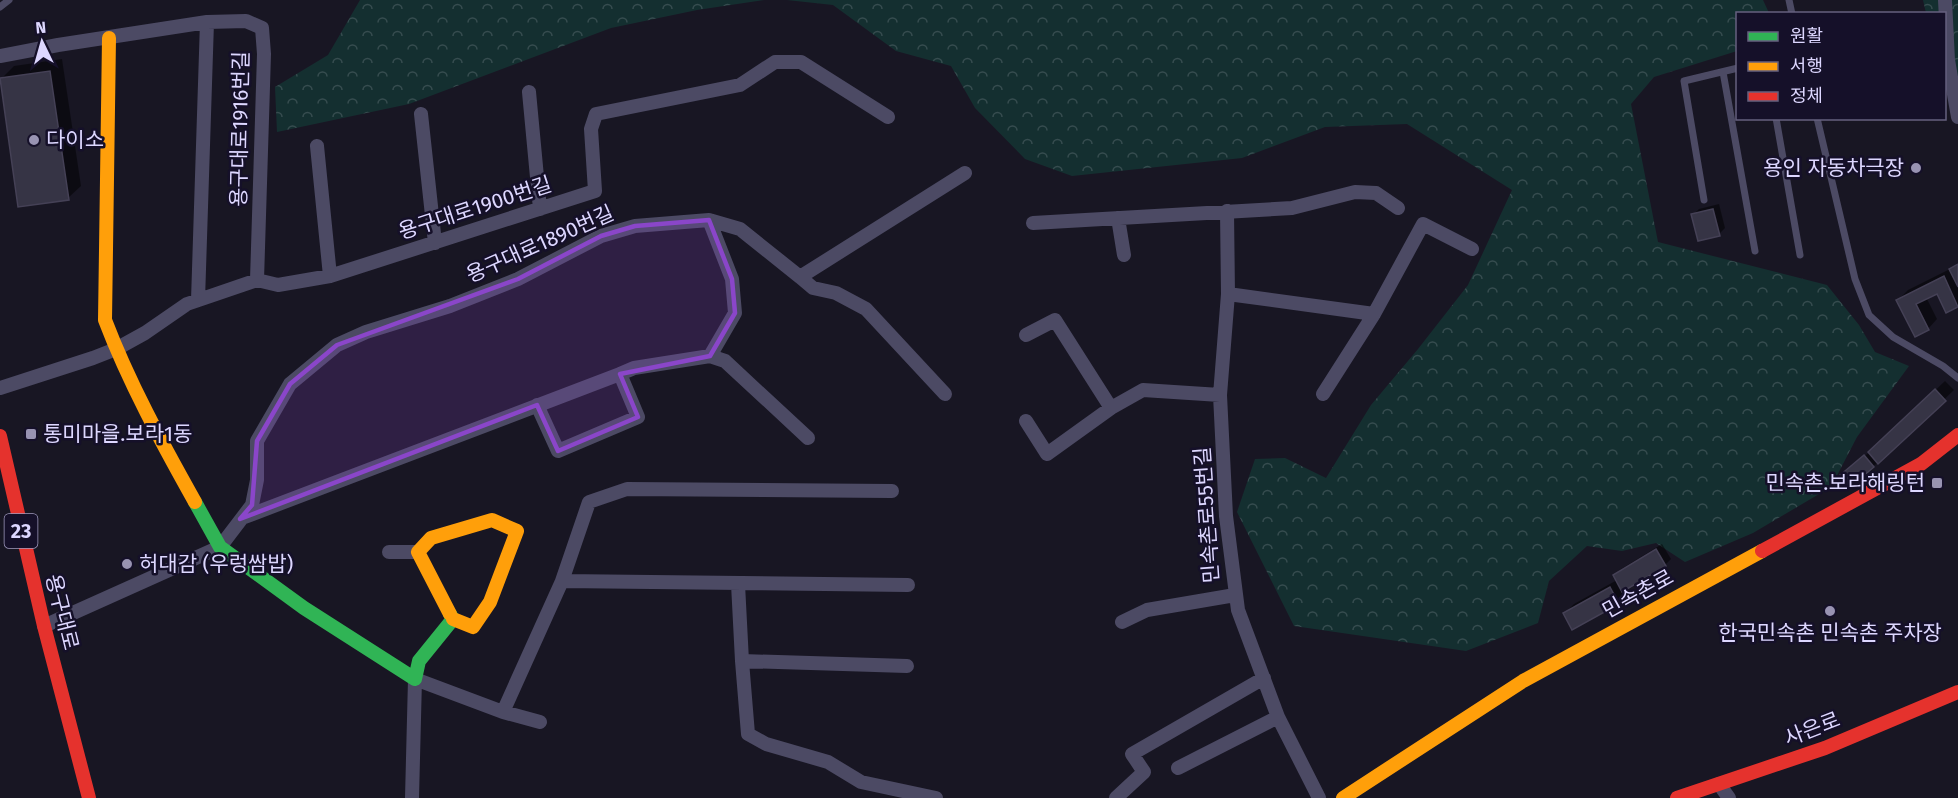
<svg xmlns="http://www.w3.org/2000/svg" width="1958" height="798" viewBox="0 0 1958 798" font-family="'Fira Sans','Noto Sans KR',sans-serif">
  <style>
    .forest { fill: url(#forest-crowns) }
    .shadow { fill: #0007 }
    .building { fill: #363445; stroke: #454156; stroke-width: 1.5 }
    .lines { fill: none; stroke-linecap: round; stroke-linejoin: round }
    .lane { stroke: #4c4a64; stroke-width: 7 }
    .street { stroke: #4c4a64; stroke-width: 14 }
    .fast { stroke: #30b455; stroke-width: 14 }
    .slow { stroke: #ff9f0a; stroke-width: 14 }
    .jam { stroke: #e5322d; stroke-width: 14 }
    .marked { fill: #8a46c9; fill-opacity: 0.2; stroke: #8a46c9; stroke-width: 4.5; stroke-linejoin: round }
    .poi-dot { fill: #9893b2; stroke: #151029; stroke-width: 2 }
    .labels { text-anchor: middle; stroke-width: 5; stroke-linejoin: round; paint-order: stroke }
    .shield { fill: #151029; stroke: #a19bbf; stroke-width: 1.5 }
    .shield-label { font-size: 20px; font-weight: bold; fill: #ddd7ff }
    .street-label { font-size: 21px; fill: #ddd7ff; stroke: #151029 }
    .poi-label { font-size: 21px; fill: #ddd7ff; stroke: #151029; text-anchor: start }
  </style>
  <defs>
    <pattern id="forest-crowns" width="20" height="18" patternUnits="userSpaceOnUse" patternTransform="scale(1.5)"><rect width="20" height="18" fill="#142f30"/><path d="M2 6a3 3 0 1 1 6 0M12 15a3 3 0 1 1 6 0" fill="none" stroke="#364c4f"/></pattern>
  </defs>
  <rect width="100%" height="100%" fill="#181623"/>
  <path class="forest" d="M360 0H764L697 10 611 28 409 104 277 132 275 87 328 55Z
    M787 0H1763L1769 13 1738 14 1737 51 1654 77 1631 104 1658 242 1827 285 1859 325 1875 352 1909 366 1857 437 1831 487 1753 533 1685 562 1656 543 1622 551 1587 546 1549 581 1538 623 1466 651 1294 626 1237 512 1255 459 1285 458 1326 478 1371 405 1418 349 1468 285 1512 190 1407 124 1325 127 1242 158 1072 176 1025 159 975 108 951 66 896 51 833 5Z
    M1923 0H1958V117L1944 14 1926 13Z"/>
  <path class="shadow" d="M62 59 81 186 68 198 1 79 14 66Z
    M1719 204 1725 228 1719 234 1693 215 1699 209Z
    M1958 263V306L1947 311 1937 292 1926 297 1937 319 1928 329 1898 300 1908 290 1952 268Z
    M1945 381 1954 390 1879 462 1873 466 1847 470 1871 451Z
    M1662 544 1671 559 1665 565 1625 588 1627 593 1618 603 1565 613 1574 604 1617 580 1615 575 1621 569Z"/>
  <path class="building" d="M50 71 69 200 18 207 0 78Z
    M1713 209 1720 236 1698 241 1691 214Z
    M1958 264V287L1949 269Z
    M1944 276 1958 307 1946 313 1937 294 1916 304 1929 330 1915 337 1896 300Z
    M1935 389 1946 401 1878 464 1868 452Z
    M1864 455 1874 467 1849 488 1839 476Z
    M1656 549 1666 566 1622 592 1613 575Z
    M1610 587 1619 604 1572 630 1563 613Z"/>
  <g class="lines">
    <path class="lane" d="M1789 0 1792 14
      M0 7 9 0
      M1723 72 1755 251
      M1776 118 1800 255
      M1817 118 1855 279 1869 315 1893 337 1943 366 1958 378
      M1704 200 1684 81 1738 68"/>
    <path class="street" d="M1945 0 1948 60 1958 117
      M0 56 58 45 207 22 246 21 262 28 264 54 257 280
      M529 92 540 209
      M421 114 435 243
      M317 146 330 276
      M1227 211 1228 294 1220 395 1226 516 1238 610 1278 717 1319 798
      M1118 218 1124 255
      M709 220 732 279 735 313 710 356
      M1033 223 1292 208 1355 192 1376 193 1398 208
      M800 277 813 288 836 293 866 309 945 394
      M1228 294 1374 314
      M198 300 207 22
      M1026 335 1055 320 1111 408
      M620 374 634 368 710 356 725 361 808 438
      M0 388 93 358 116 349 145 333 187 304 257 280 278 285 330 276 595 191 591 129 596 114 740 85 775 62H801L888 117
      M1323 394 1374 314 1423 224 1472 249
      M1026 421 1047 454 1111 408 1143 390 1220 395
      M242 518 620 374 638 417 558 451 537 405
      M389 552H418
      M562 581 589 502 627 489 892 491
      M738 584 742 661
      M1122 622 1147 610 1235 595
      M44 626 220 547 252 505 257 480V441L290 384 337 345 366 332 450 306 518 279 601 236 635 226 709 220 740 229 800 277 965 173
      M907 666 742 661 748 734 766 744 828 762 861 782 936 798
      M503 712 540 722
      M1178 768 1278 717
      M1719 784 1729 798
      M412 798 415 679 503 712 562 581 908 585
      M1116 798 1144 772 1132 754 1264 678"/>
    <path class="fast" d="M195 502 220 547 304 608 415 679 419 661 453 619 450 614"/>
    <path class="slow" d="M109 38 105 320C129 383 162 443 195 502
      M450 614 418 552 431 538 492 520 517 531 490 602 473 627 453 619
      M1343 798 1523 681 1762 551"/>
    <path class="jam" d="M0 436 44 626 89 798
      M1762 551 1921 464 1958 435
      M1677 798 1825 748 1958 692"/>
  </g>
  <path class="marked" d="M709 220 732 279 735 313 710 356 620 374 638 417 558 451 537 405 240 519 252 505 257 441 290 384 337 345 518 279 601 236 635 226Z"/>
  <g class="poi-dot">
    <circle cx="34" cy="140" r="6"/>
    <circle cx="1916" cy="168" r="6"/>
    <rect x="25" y="428" width="12" height="12" rx="3"/>
    <rect x="1931" y="477" width="12" height="12" rx="3"/>
    <circle cx="127" cy="564" r="6"/>
    <circle cx="1830" cy="611" r="6"/>
  </g>
  <g class="labels">
    <rect class="shield" x="4.5" y="514" width="33" height="34" rx="4.5"/>
    <g class="shield-label">
      <text x="21" y="538">23</text>
    </g>
    <g class="street-label">
      <text transform="translate(240 129) rotate(-89)" y="7">용구대로1916번길</text>
      <text transform="translate(475 208) rotate(-18)" y="7">용구대로1900번길</text>
      <text transform="translate(540 244) rotate(-24)" y="7">용구대로1890번길</text>
      <text transform="translate(1207 515) rotate(-94)" y="7">민속촌로55번길</text>
      <text transform="translate(1638 594) rotate(-29)" y="7">민속촌로</text>
      <text transform="translate(62 612) rotate(76)" y="7">용구대로</text>
      <text transform="translate(1812 729) rotate(-21)" y="7">사은로</text>
    </g>
    <g class="poi-label">
      <text x="46" y="147">다이소</text>
      <text x="1904" y="175" text-anchor="end">용인 자동차극장</text>
      <text x="43" y="441">통미마을.보라1동</text>
      <text x="1925" y="490" text-anchor="end">민속촌.보라해링턴</text>
      <text x="139" y="571">허대감 (우렁쌈밥)</text>
      <text x="1830" y="640" text-anchor="middle">한국민속촌 민속촌 주차장</text>
    </g>
  </g>
  <rect x="1736" y="12" width="210" height="108" fill="#151029" stroke="#65607f" stroke-width="1.5"/>
  <rect x="1748" y="32" width="30" height="9" fill="#30b455" stroke="#65607f" stroke-width="1.5"/>
  <text x="1790" y="42" font-size="18" fill="#ddd7ff">원활</text>
  <rect x="1748" y="62" width="30" height="9" fill="#ff9f0a" stroke="#65607f" stroke-width="1.5"/>
  <text x="1790" y="72" font-size="18" fill="#ddd7ff">서행</text>
  <rect x="1748" y="92" width="30" height="9" fill="#e5322d" stroke="#65607f" stroke-width="1.5"/>
  <text x="1790" y="102" font-size="18" fill="#ddd7ff">정체</text>
  <g transform="translate(42 42) rotate(355)" stroke="#151029" stroke-width="4.5" paint-order="stroke">
  <path d="M0-4.5L10 22L0 15L-10 22Z" fill="#ddd7ff"/>
  <text y="-9" font-size="16" font-weight="bold" text-anchor="middle" fill="#ddd7ff">N</text>
  </g>
</svg>
